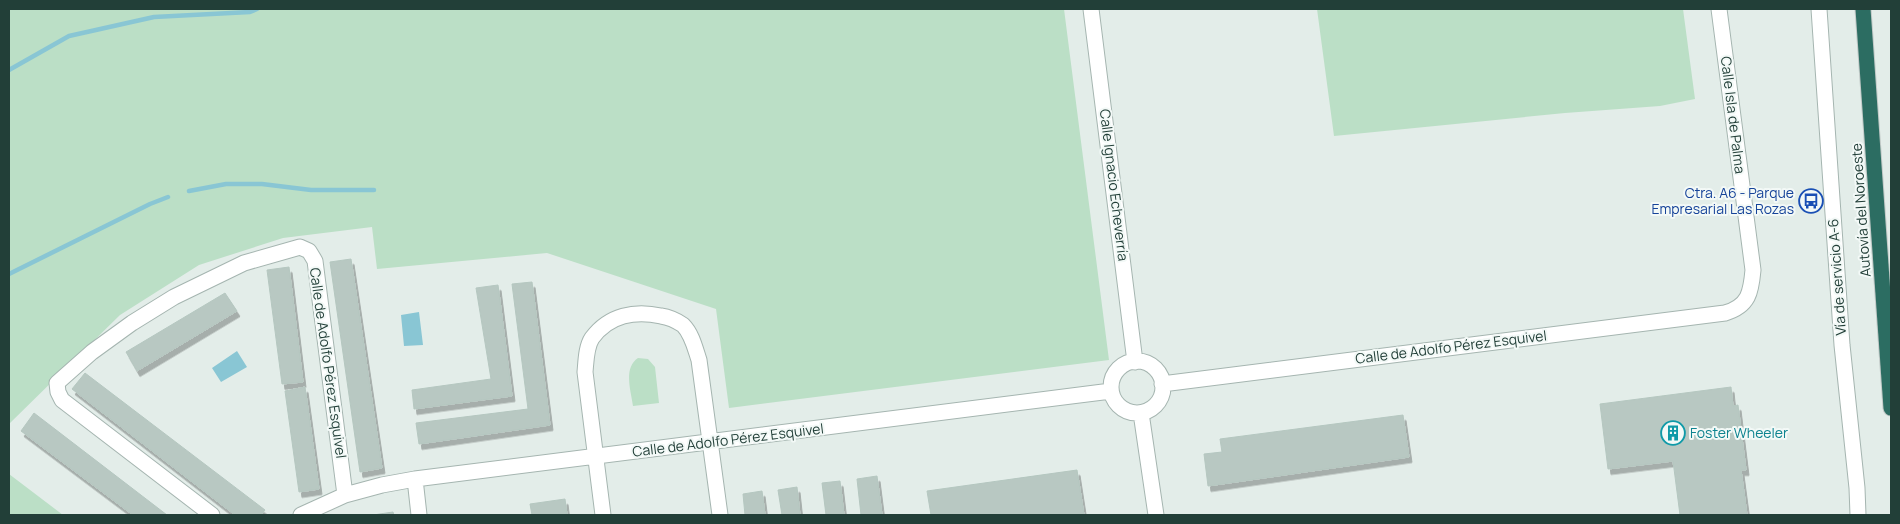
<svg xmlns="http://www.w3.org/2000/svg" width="1900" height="524" viewBox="0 0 1900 524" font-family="Manrope,sans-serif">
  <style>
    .green { fill: #bbdfc6 }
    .water { fill: #89c6d4 }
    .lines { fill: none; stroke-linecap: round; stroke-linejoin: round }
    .stream { stroke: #89c6d4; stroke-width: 4.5 }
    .building { fill: #b8c8c2; stroke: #b5c7c0; filter: url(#shadow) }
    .minor-casing { stroke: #a5b5b0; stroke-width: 17 }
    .highway-casing { stroke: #c1c9c7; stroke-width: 17 }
    .minor { stroke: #fff; stroke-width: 15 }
    .highway { stroke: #2c6d62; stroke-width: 15 }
    .labels { text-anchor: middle; stroke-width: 4; stroke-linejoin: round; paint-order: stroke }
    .street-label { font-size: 14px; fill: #223f38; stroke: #f3f9f7 }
    .transit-label { font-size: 14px; fill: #164399; stroke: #f3f9f7; text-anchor: end }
    .culture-label { font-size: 14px; fill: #0d838f; stroke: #f3f9f7; text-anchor: start }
  </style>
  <defs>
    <filter id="shadow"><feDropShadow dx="3" dy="5.5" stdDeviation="0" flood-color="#0004"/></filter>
  </defs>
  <rect width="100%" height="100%" fill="#e3ede9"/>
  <path class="green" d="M9 9H1064L1109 360 729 408 716 309 547 253 377 269 372 227 283 238 199 265 120 315 9 424Z
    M1317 9H1683L1695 99 1660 106 1565 113 1334 136Z
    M638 358 648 359 655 367 659 403 633 406C631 391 623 368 638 358Z
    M9 474 63 515H9Z"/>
  <path class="water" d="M419 312 423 345 404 346 401 315Z
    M237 351 247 367 221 382 212 368Z"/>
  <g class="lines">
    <path class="stream" d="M9 70 69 36 154 17 250 12 257 9
      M189 191 226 184H262L311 190H374
      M9 274 150 204 168 197"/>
  </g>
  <path class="building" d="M351 259 382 468 360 472 330 262Z
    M289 267 303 382 282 384 267 270Z
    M532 282 550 425 419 444 416 423 528 409 512 284Z
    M498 285 512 396 414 409 412 390 491 379 476 288Z
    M225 293 237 311 137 371 126 352Z
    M85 373 265 510 261 515H235L72 389Z
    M305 387 319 489 299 492 285 391Z
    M1731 387 1733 406 1738 405 1746 470H1741L1747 515H1680L1673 461 1608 469 1600 404Z
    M34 413 167 515H133L21 431Z
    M1403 415 1409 457 1208 486 1204 454 1222 452 1220 439Z
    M1077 470 1084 515H931L927 491Z
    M877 476 882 515H861L857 479Z
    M840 481 844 515H826L822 483Z
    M797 487 800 515H782L778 490Z
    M762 491 765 515H745L743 494Z
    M565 499 567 515H532L530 504Z
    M393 512 394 515H373Z"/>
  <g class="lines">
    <g class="minor-casing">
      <path id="minor" d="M1091 9 1135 362
        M1819 9 1842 345 1857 488 1858 515
        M1111 387a26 26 0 1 1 52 0a26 26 0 1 1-52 0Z
        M1162 384 1725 313C1749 306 1751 292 1753 270L1719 9
        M1141 413 1156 515
        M415 479 419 515
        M345 495 382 485 415 479 1111 391
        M212 515 62 400 58 392 57 383 92 352 132 323 174 297 244 263 300 247 309 251 315 261 345 495 301 515
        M603 515 585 372C586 362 586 347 592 338 609 315 635 310 661 316 668 317 677 321 683 325 692 334 695 348 699 360L720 515"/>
    </g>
    <g class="highway-casing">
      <path id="highway" d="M1863 9 1891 408"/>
    </g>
    <use href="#minor" class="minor"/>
    <use href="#highway" class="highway"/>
  </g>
  <defs>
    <g id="bus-ring" transform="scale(1.25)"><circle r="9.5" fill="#f3f9f7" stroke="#1a4fb4" stroke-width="1.5"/><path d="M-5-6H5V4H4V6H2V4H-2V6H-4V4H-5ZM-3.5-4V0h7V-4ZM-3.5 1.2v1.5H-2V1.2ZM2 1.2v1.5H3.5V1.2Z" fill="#1a4fb4"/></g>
    <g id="building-ring" transform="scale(1.25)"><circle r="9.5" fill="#f3f9f7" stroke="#0f9aa8" stroke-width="1.5"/><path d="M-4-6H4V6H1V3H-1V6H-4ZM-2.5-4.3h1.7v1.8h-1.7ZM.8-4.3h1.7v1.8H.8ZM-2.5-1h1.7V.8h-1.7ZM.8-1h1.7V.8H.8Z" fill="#0f9aa8"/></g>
  </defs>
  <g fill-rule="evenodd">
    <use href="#bus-ring" x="1811" y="201"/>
    <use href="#building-ring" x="1673" y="433"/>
  </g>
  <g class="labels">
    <g class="street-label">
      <text transform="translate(1733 115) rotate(83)" y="5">Calle Isla de Palma</text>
      <text transform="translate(1114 185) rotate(83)" y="5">Calle Ignacio Echeverría</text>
      <text transform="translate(1861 210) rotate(-94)" y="5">Autovía del Noroeste</text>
      <text transform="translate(1837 277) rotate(-94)" y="5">Vía de servicio A-6</text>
      <text transform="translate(1451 347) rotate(-7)" y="5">Calle de Adolfo Pérez Esquivel</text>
      <text transform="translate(328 363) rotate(82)" y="5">Calle de Adolfo Pérez Esquivel</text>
      <text transform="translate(728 440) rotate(-7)" y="5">Calle de Adolfo Pérez Esquivel</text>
    </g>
    <g class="transit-label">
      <text x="1794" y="198">Ctra. A6 - Parque<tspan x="1794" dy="16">Empresarial Las Rozas</tspan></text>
    </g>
    <g class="culture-label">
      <text x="1690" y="438">Foster Wheeler</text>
    </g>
  </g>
  <rect width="1900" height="524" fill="none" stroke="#223f38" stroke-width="20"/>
</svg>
